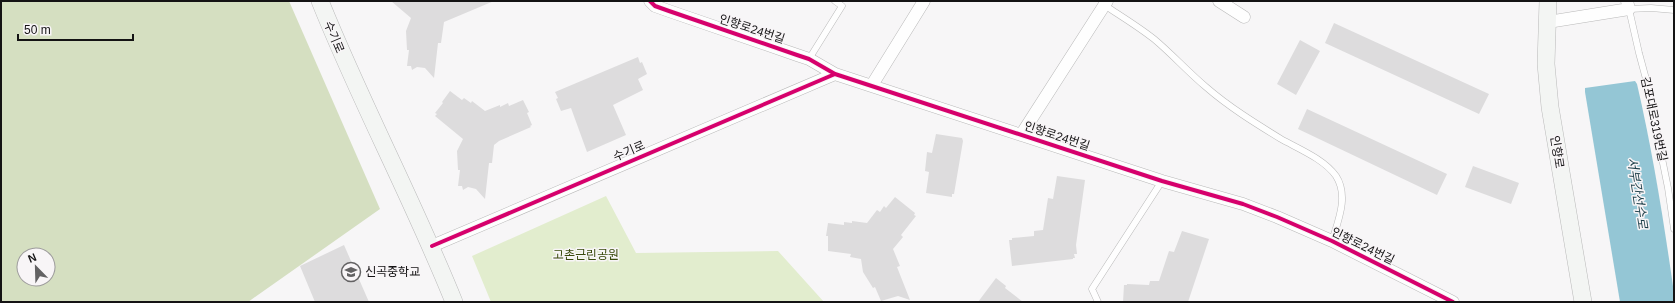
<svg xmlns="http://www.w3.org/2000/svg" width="1675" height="303" viewBox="0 0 1675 303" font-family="Arial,'Noto Sans KR',sans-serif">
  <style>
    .green { fill: #e2edce }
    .forest { fill: #d5dfc1; fill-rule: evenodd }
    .water { fill: #94c6d5 }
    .building { fill: #dddcdd }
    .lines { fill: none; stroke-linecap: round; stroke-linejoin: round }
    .lane-casing { stroke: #b9b9b9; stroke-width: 7 }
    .street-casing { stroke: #b9b9b9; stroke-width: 13 }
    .secondary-casing { stroke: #b9b9b9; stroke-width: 18 }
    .lane { stroke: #fefefe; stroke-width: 6 }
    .street { stroke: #fefefe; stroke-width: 12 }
    .secondary { stroke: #f3f5f3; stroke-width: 17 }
    .cycleway-casing { stroke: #f8f5f7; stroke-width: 6 }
    .cycleway { stroke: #d6006c; stroke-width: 4 }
    .labels { text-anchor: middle; stroke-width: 3; stroke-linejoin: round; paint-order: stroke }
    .street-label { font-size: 12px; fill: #141314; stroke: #f8f5f7 }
    .park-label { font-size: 12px; fill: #394a0c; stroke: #f8f5f7 }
    .poi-label { font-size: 12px; fill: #141314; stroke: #f8f5f7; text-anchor: start }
    .water-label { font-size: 13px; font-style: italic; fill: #1d3f49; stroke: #f8f5f7 }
  </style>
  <rect width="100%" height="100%" fill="#f7f6f7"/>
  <path class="green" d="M606 196 636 253 778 251 824 302H491L472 256Z"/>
  <path class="forest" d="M1 1H289L380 209 248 302H1ZM24 255H48V279H24Z"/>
  <path class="water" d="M1635 81 1637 84C1653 153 1664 223 1674 293V302H1620L1585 92V88Z"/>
  <path class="building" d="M391 1H494L444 22 441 43H438L434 78 425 68 417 67 412 70 411 66H407L409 50H407L406 31 411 18Z
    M1334 23 1489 94 1479 114 1325 43Z
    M1300 40 1320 51 1296 95 1277 84Z
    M638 57 640 63 642 62 647 74 638 79 643 90 613 105 626 135 587 152 571 108 561 111 556 99 558 98 555 92Z
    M450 91 462 100 464 98 471 103 472 101 485 111 500 105V107L508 103 509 106 523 100 529 112 527 113 532 125 530 126 531 127 499 141 494 145 492 163H489L485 199 476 189 468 187 463 190 462 186H458L460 170H458L457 151 463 139 435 116 437 114 435 113 443 103 442 102Z
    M1307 109 1447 174 1437 195 1298 129Z
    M936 134 962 138 963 141 954 194H952V197L926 193 929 172 925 171 927 152 932 153Z
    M1473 166 1519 183 1511 204 1465 187Z
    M1057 176 1085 180 1076 245 1077 254H1074L1075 258H1073V259L1012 266 1009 240H1012V238L1034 236V231L1043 230 1048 198 1053 199Z
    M895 197 915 213 914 215 916 216 901 235 903 237 893 249 900 266 897 267 910 300 898 296 881 301 875 287 873 288 863 272 861 259 850 257 851 254 828 251V236H826L828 223 844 225V222L852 223V221L867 223 877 210 880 212 884 206 886 208Z
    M1182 231 1209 239 1188 302H1123L1124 285H1127V284L1149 285 1150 281H1159L1169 251 1174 252Z
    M344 245 369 302H315L300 266Z
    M996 278 1006 286 1005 288 1023 302H978Z"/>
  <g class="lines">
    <g class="lane-casing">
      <path id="lane" d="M1104 5C1121 16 1139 27 1154 39 1172 54 1188 72 1206 87 1229 107 1255 123 1281 139 1299 149 1324 159 1336 176 1349 196 1338 221 1332 241
        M1674 10 1651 8 1629 9 1639 53 1646 79 1668 188 1674 229
        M809 59 842 6 835 1
        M1098 302 1092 289 1162 181"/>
    </g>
    <g class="street-casing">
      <path id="street" d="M650 1 655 6 669 11 797 55 809 59 835 74 1162 181 1243 204 1277 217 1332 241 1453 302
        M1219 1 1244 17
        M1548 22 1629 9 1627 1
        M872 85 924 1
        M1021 135 1107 1
        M432 246 835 74"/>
    </g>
    <g class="secondary-casing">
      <path id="secondary" d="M320 1C361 103 413 200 454 302
        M1548 1 1546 64 1550 107 1583 302"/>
    </g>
    <use href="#lane" class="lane"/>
    <use href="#street" class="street"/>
    <use href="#secondary" class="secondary"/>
    <g class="cycleway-casing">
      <path id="cycleway" d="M650 1 655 6 669 11 797 55 809 59 835 74 1162 181 1243 204 1277 217 1332 241 1453 302
        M432 246 835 74"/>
    </g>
    <use href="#cycleway" class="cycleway"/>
  </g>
  <defs>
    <g id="school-ring" transform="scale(1)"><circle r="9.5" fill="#f8f5f7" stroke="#636263" stroke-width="1.5"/><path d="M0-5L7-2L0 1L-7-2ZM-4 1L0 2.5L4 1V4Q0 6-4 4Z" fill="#636263"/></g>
  </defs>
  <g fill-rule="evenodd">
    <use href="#school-ring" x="351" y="272"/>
  </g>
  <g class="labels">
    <g class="street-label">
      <text transform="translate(752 29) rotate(18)" y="4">인향로24번길</text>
      <text transform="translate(334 37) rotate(67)" y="4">수기로</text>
      <text transform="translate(1654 119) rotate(78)" y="4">김포대로319번길</text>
      <text transform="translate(1057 136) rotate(18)" y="4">인향로24번길</text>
      <text transform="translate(629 151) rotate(-23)" y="4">수기로</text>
      <text transform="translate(1557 152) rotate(81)" y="4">인향로</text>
      <text transform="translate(1363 246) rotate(26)" y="4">인향로24번길</text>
    </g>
    <g class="park-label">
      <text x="586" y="259">고촌근린공원</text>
    </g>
    <g class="poi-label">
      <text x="365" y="276">신곡중학교</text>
    </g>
    <g class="water-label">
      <text transform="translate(1638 193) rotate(81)" y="5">서부간선수로</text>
    </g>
  </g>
  <rect width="1675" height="303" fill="none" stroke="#141314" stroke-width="4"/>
  <g transform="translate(36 267) rotate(337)"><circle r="19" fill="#f8f5f7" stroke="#9d9b9c"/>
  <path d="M0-3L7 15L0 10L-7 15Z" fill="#636263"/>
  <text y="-6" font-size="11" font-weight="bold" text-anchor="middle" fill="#141314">N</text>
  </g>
  <path d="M18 34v6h115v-6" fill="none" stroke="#141314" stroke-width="2"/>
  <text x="24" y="34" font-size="12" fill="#141314" stroke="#f8f5f7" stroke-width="3" paint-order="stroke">50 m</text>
</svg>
